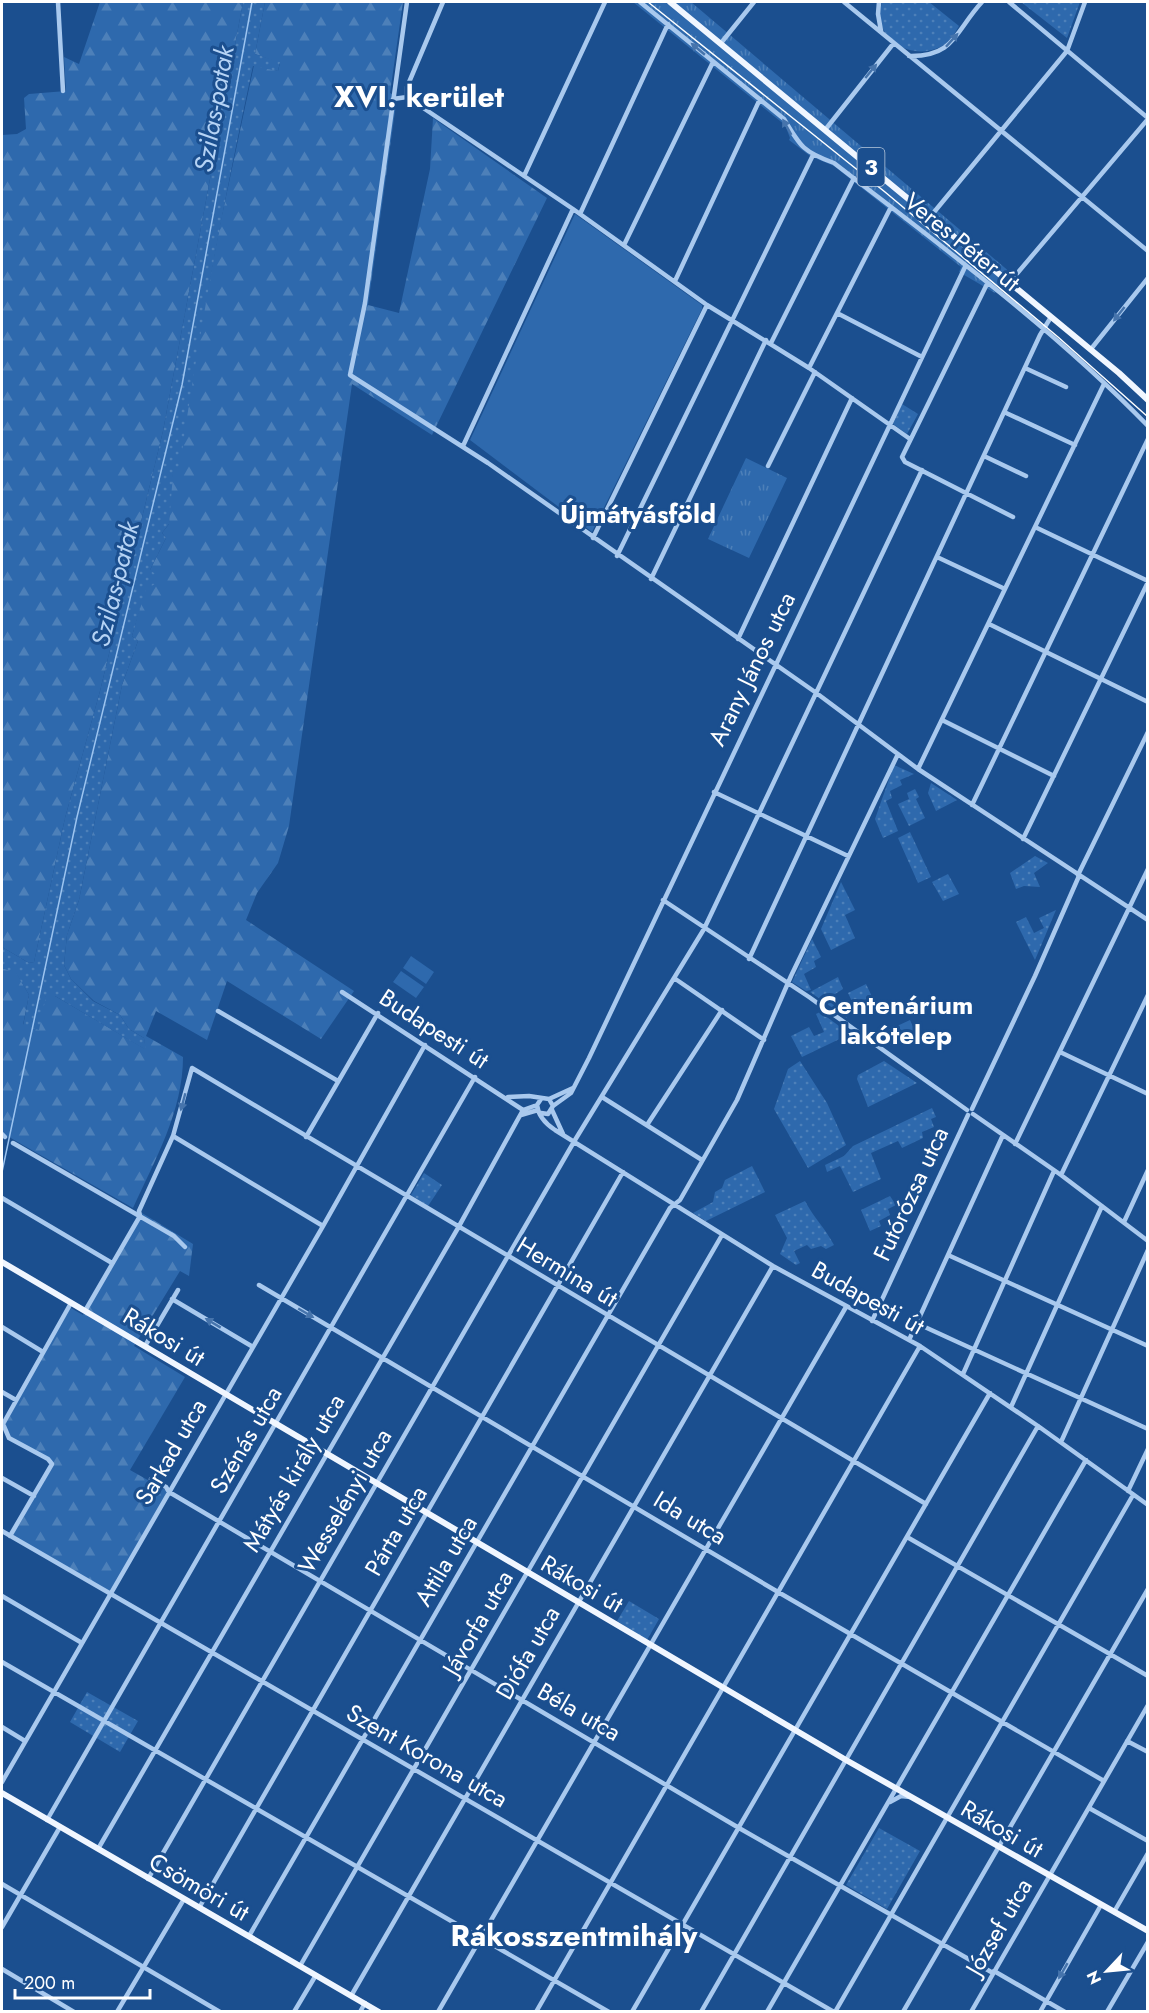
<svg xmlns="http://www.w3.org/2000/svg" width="1149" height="2013" viewBox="0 0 1149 2013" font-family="Jost,sans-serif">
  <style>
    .grass { fill: url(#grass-tufts) }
    .forest { fill: url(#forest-firs) }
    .park { fill: url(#park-dots) }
    .garden { fill: #2e69ad }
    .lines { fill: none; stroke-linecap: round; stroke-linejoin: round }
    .stream { stroke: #9cc4f0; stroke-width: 1.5 }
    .minor { stroke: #a9c9ee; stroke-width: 4.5 }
    .major { stroke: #f0f6ff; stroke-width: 6 }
    .tram { stroke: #fff; stroke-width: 1.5 }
    .oneway { fill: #4674ac }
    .labels { text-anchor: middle; stroke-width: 6; stroke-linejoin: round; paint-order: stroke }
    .shield { fill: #1b4f8f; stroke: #bbcadd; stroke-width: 1.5 }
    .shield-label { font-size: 22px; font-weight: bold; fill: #fff }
    .street-label { font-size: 24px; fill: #fff; stroke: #1b4f8f }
    .water-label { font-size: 26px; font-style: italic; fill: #b5d3f5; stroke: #1b4f8f }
    .neighbourhood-label { font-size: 26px; font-weight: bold; fill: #fff; stroke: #1b4f8f }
    .district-label { font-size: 30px; font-weight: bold; fill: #fff; stroke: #1b4f8f }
  </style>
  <defs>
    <pattern id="grass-tufts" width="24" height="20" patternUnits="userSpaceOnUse" patternTransform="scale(1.5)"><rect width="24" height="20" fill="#2e69ad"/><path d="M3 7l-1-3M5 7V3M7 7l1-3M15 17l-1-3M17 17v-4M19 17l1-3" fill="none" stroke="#4d80b9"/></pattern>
    <pattern id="forest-firs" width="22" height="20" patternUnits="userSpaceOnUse" patternTransform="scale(1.5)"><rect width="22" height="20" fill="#2e69ad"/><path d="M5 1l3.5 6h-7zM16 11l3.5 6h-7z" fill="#4d80b9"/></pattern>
    <pattern id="park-dots" width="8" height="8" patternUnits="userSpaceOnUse" patternTransform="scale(1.5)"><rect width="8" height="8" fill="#2e69ad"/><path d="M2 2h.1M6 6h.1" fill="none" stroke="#4d80b9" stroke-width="1.8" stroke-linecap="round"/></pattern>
  </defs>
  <rect width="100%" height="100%" fill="#1b4f8f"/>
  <path class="grass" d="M633 2H691L1011 273 995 293 959 272 961 267 834 166 810 156 789 140 790 138 785 125Z
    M746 458 787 478 749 558 708 539Z"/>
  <path class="forest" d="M100 2H243L163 431 100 691 65 818 34 962 29 963 2 947V135L17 134 26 129 24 98 29 94 66 91 64 57 79 64Z
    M265 2H403L390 93 397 97 368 305 399 313 430 169 433 118 547 198 432 435 352 384 289 826 278 863 257 893 246 920 354 991 321 1039 227 981 207 1040 156 1011 146 1036 183 1057C183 1111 155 1160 133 1208L2 1133V968L16 972 29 995 23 1025 46 996H55L145 1049 144 1038 129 1029 120 1015 94 1001 71 979 64 965 67 935 79 900 122 685 138 641 132 636 150 570 166 538 162 533 169 524 170 488 221 220 254 65 278 71 280 63 255 54Z
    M142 1213 193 1244 189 1276 180 1271 134 1346 185 1377 130 1470 169 1492 110 1594 10 1536 52 1462 9 1438 3 1428 69 1307 83 1315Z"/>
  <path class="park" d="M243 2H265L255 54 280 62 278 71 253 66C224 200 198 336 179 472L173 474 169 524 162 533 166 538 150 570 158 576 155 584 146 589 132 636 138 641 122 685 79 900 67 935 64 965 71 979 93 1001 120 1015 129 1029 144 1038 146 1050 55 996H46L39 1030 23 1026 29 995 16 973 2 968V947L29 963 34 962 65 818 100 691 163 431Z
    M882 2H929L959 26C956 31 952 38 948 42 925 61 886 50 880 20 879 14 881 7 882 2Z
    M1021 2H1080L1067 38Z
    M902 404 918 414 907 434 893 424Z
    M894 765 914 774 900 780 902 785 890 791 892 798 886 801 898 831 883 838 875 819Z
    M931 783 957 800 936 811 928 793Z
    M915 789 919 797 916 799 925 818 909 826 898 804 909 799 907 793Z
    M910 832 931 877 918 883 898 838Z
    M1035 856 1048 863 1034 873 1040 887 1024 886 1016 889 1010 873Z
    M948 874 959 894 943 901 932 882Z
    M841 882 855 910 845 915 855 938 831 950 821 929Z
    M1056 910 1035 960 1016 922 1026 917 1034 933 1044 928 1039 918Z
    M812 939 821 957 814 961 816 967 804 974 811 990 806 991 792 982Z
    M838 977 843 989 835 994 847 1018 810 992Z
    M866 984 876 1005 858 1014 848 993Z
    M820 1012 850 1034 802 1057 791 1036 809 1027 814 1036 824 1032 816 1014Z
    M800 1061 827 1103 846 1145 808 1168 774 1109 788 1069Z
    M884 1061 917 1083 868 1107 857 1079 858 1075Z
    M932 1108 936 1117 931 1119 934 1127 922 1132 923 1138 902 1148 898 1141 871 1153 881 1179 853 1192 840 1166 827 1172 825 1165 844 1156 853 1146Z
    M752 1166 765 1192 706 1221 693 1213 713 1202 715 1192 722 1188 725 1180Z
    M424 1173 442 1185 428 1206 411 1195Z
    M890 1196 896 1205 888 1209 890 1215 879 1221 881 1226 870 1231 861 1210Z
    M805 1201C814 1218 825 1228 834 1245L826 1249 821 1246 811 1249 807 1245 794 1251 800 1263 796 1265 780 1254 787 1238 775 1215Z
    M629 1601 659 1619 647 1640 617 1621Z
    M87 1692 138 1721 120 1752 70 1722Z
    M879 1828 920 1851 887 1909 846 1885Z"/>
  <path class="garden" d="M575 214 702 305V309L592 532 470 440Z
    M411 956 434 972 426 984 403 968Z
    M401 971 424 987 416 998 393 982Z
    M910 1020 916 1033 890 1045 884 1032Z"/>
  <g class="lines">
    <path class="stream" d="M2 1172 77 817 182 385 252 2"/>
    <path class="minor" d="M58 2 63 91
      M407 2 365 303 350 375 488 463 815 692 918 769 1148 920
      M640 2 784 119C800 146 803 152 834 163 941 246 1053 328 1148 426
      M844 2 1148 251
      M879 2 878 14 881 31
      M1009 2 1148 118
      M721 43 754 2
      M909 56C955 57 955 31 982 2
      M407 97V87L443 2
      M393 99 407 97 573 209 707 305 809 368 910 439
      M825 130 893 44
      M524 176 605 2
      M580 214 668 24
      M930 217 1067 51 1085 2
      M624 245 713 62
      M675 281 760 99
      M1009 283 1148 119
      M987 284 902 457 905 462 1013 517
      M837 313 922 357
      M771 343 854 178
      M1091 349 1148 278
      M809 368 891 207
      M1025 368 1066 387
      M1004 412 1075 445
      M463 446 573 209
      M984 456 1026 476
      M768 466 815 372
      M1035 527 1148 581
      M593 538 707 305
      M617 556 813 155
      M937 557 1005 589
      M651 579 766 340
      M989 624 1148 702
      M738 639 852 398
      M942 720 1054 776
      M918 769 1104 384
      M714 792 848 856
      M972 805 1148 439
      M1023 839 1148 582
      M1078 875 1148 732
      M663 900 809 997 967 1110
      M749 959 1040 335 1051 317
      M674 978 764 1040
      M342 992 523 1110
      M218 1011 338 1081
      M1060 1052 1148 1094
      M508 1097 529 1096 549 1099 573 1088
      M602 1097 702 1160
      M541 1099 537 1105C538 1115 546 1124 555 1130L773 1266 920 1346 1038 1426 1148 1505
      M553 1106 571 1093 589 1058 965 267
      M972 1109 1035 976 1079 876
      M552 1110 563 1134
      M541 1113 548 1114 553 1106 549 1099
      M973 1114 1061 1175 1148 1241
      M521 1115 538 1110
      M647 1125 722 1010
      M2 1134 5 1137
      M173 1136 323 1226
      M306 1137 378 1013
      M13 1143 174 1236 185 1247
      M1015 1144 1148 869
      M1061 1175 1148 995
      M2 1198 112 1263
      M1124 1222 1148 1170
      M948 1255 1148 1346
      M259 1285 778 1592 1104 1781
      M172 1299 253 1347
      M85 1311 140 1216 139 1211 173 1136 192 1068 926 1504
      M872 1321 968 1115
      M916 1323 1148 1429
      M2 1327 43 1352
      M909 1340 1003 1135
      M145 1346 178 1290
      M963 1374 1054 1171
      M2 1392 16 1400
      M1011 1407 1102 1206
      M1061 1442 1148 1250
      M2 1478 34 1496
      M151 1479 166 1487 169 1492 739 1828 993 1973
      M1128 1491 1148 1449
      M2 1531 834 2012
      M10 1536 52 1464 48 1459 9 1438 3 1424 71 1303
      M907 1537 1148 1676
      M2 1596 82 1643
      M2 1662 609 2012
      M2 1727 25 1741
      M1127 1741 1148 1752
      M2 1782 323 1226 425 1045
      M890 1802 901 1796 910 1797
      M1089 1808 1148 1841
      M47 1820 475 1077
      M98 1849 458 1228 523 1110 537 1105
      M148 1879 575 1140 704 929 922 470
      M2 1884 220 2012
      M199 1908 623 1172
      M1114 1912 1148 1853
      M2 1927 60 1827
      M249 1936 670 1208 680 1200 737 1100 791 976 898 754
      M300 1966 722 1235
      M2 1969 74 2012
      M994 1971 1065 2012
      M351 1996 773 1266
      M117 2012 184 1899
      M294 2012 316 1975
      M360 2012 365 2003
      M438 2012 846 1307
      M536 2012 920 1346
      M632 2012 990 1393
      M701 2012 1038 1426
      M767 2012 1086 1460
      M835 2012 1133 1495
      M903 2012 1148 1589
      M971 2012 1148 1705
      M1040 2012 1101 1905
      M1107 2012 1148 1942"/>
    <path class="major" d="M670 2 1119 373 1148 400
      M2 1262 846 1760 1148 1931
      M2 1793 379 2012"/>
    <path class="tram" d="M648 2 885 192 1058 337 1148 417"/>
  </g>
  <defs><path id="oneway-solid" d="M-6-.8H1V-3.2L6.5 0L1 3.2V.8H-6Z" transform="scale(1.5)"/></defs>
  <g class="oneway">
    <use href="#oneway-solid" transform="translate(952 40) rotate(-48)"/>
    <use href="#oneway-solid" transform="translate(698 49) rotate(-140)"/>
    <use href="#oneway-solid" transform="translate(871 71) rotate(-51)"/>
    <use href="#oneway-solid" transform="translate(787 127) rotate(-119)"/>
    <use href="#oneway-solid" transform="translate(1119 314) rotate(128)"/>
    <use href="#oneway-solid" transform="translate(183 1102) rotate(105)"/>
    <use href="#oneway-solid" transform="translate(306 1313) rotate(30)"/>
    <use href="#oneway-solid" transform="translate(213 1323) rotate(-149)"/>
    <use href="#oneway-solid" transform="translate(1063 1971) rotate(120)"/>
  </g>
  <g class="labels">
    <rect class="shield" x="857.5" y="148" width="27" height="38" rx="4.5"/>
    <g class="shield-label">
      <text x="871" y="175">3</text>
    </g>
    <g class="street-label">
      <text transform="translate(962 242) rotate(39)" y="8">Veres Péter út</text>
      <text transform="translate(752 669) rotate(-64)" y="8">Arany János utca</text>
      <text transform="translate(434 1029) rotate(33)" y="8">Budapesti út</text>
      <text transform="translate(911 1194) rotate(-65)" y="8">Futórózsa utca</text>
      <text transform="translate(567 1272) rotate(31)" y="8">Hermina út</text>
      <text transform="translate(868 1298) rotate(29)" y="8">Budapesti út</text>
      <text transform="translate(164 1337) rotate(31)" y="8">Rákosi út</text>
      <text transform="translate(246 1440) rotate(-60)" y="8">Szénás utca</text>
      <text transform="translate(171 1452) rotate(-60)" y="8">Sarkad utca</text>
      <text transform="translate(294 1473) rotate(-60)" y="8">Mátyás király utca</text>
      <text transform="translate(345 1501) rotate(-60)" y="8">Wesselényi utca</text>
      <text transform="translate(690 1518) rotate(31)" y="8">Ida utca</text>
      <text transform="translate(396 1531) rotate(-60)" y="8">Párta utca</text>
      <text transform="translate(446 1561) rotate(-60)" y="8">Attila utca</text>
      <text transform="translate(582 1584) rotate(30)" y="8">Rákosi út</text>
      <text transform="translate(478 1623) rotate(-60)" y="8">Jávorfa utca</text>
      <text transform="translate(528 1653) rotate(-60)" y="8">Diófa utca</text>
      <text transform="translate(579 1712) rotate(30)" y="8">Béla utca</text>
      <text transform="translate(427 1756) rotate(30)" y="8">Szent Korona utca</text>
      <text transform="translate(1002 1829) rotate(30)" y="8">Rákosi út</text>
      <text transform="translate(199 1887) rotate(30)" y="8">Csömöri út</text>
      <text transform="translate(999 1927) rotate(-60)" y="8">József utca</text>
    </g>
    <g class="water-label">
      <text transform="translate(214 109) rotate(-80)" y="9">Szilas-patak</text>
      <text transform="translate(115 584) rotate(-76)" y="9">Szilas-patak</text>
    </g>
    <g class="neighbourhood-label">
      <text x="638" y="523">Újmátyásföld</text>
      <text x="896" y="1014">Centenárium<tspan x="896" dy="30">lakótelep</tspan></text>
    </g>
    <g class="district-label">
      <text x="419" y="107">XVI. kerület</text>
      <text x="574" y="1946">Rákosszentmihály</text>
    </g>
  </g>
  <rect width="1149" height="2013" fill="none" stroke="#ffffff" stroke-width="6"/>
  <g transform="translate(1107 1971) rotate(244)" stroke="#1b4f8f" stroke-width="4.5" paint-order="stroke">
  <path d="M0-4.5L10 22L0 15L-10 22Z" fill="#ffffff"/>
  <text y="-9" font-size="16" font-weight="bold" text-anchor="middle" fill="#ffffff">N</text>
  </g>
  <path d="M15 1989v9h135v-9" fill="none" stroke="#ffffff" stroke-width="3"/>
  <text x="24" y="1989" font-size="18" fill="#ffffff" stroke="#1b4f8f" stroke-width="4.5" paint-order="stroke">200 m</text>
</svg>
